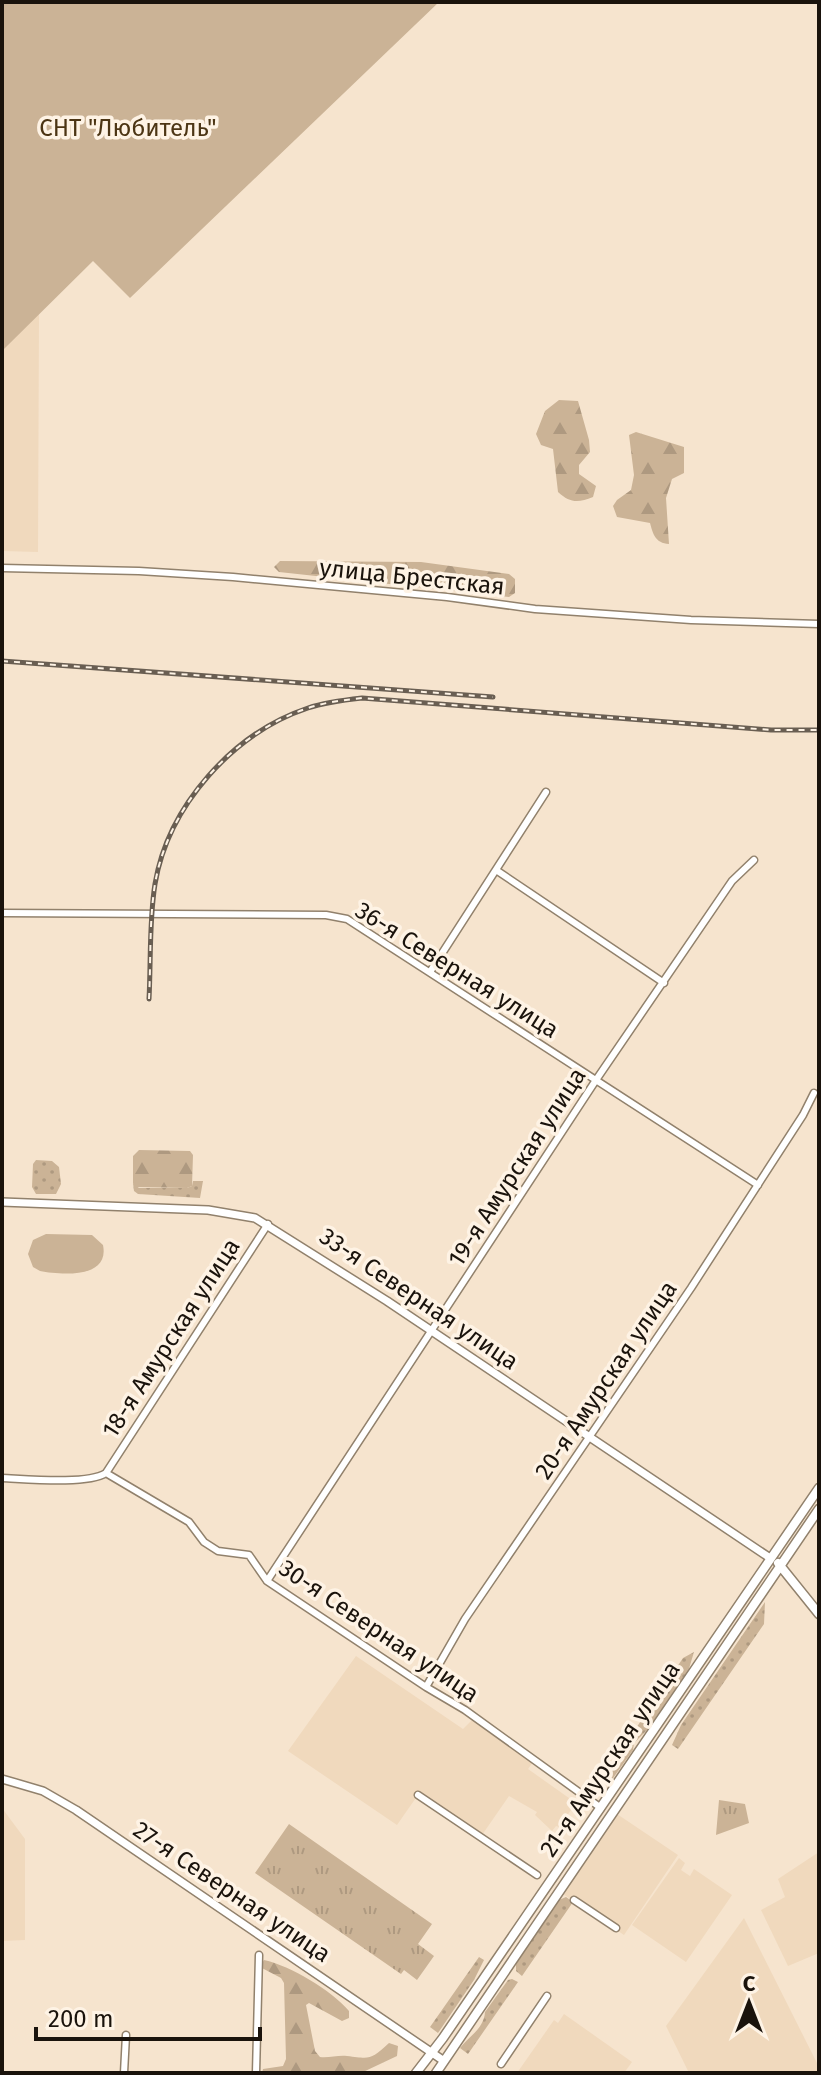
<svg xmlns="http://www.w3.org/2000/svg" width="821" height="2075" viewBox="0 0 821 2075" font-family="'Fira Sans',sans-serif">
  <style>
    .built { fill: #f0d9bd }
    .grass { fill: url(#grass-dots) }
    .forest { fill: url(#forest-firs) }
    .park { fill: url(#park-tufts) }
    .garden { fill: #cbb396 }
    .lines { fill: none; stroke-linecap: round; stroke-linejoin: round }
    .minor-casing { stroke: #91816c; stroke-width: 9 }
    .tertiary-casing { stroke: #91816c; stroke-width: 10 }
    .secondary-casing { stroke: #91816c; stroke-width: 11 }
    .minor { stroke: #fff; stroke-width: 6 }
    .tertiary { stroke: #fff; stroke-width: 7 }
    .secondary { stroke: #fff; stroke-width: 8 }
    .rail-casing { stroke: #695e52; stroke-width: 5 }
    .rail { stroke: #fef3e5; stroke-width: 2; stroke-dasharray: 6; stroke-linecap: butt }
    .labels { text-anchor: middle; stroke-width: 7; stroke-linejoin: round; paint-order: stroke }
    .park-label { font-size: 24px; fill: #4c3514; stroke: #fef3e5 }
    .street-label { font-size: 24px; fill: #1a130c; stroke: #fef3e5 }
  </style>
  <defs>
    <pattern id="grass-dots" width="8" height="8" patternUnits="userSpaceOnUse" patternTransform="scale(2)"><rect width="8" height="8" fill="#cbb396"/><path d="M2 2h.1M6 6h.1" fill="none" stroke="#ae9980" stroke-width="1.8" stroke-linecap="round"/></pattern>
    <pattern id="forest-firs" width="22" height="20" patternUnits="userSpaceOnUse" patternTransform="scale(2)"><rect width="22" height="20" fill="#cbb396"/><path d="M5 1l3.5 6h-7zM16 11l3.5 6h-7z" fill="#ae9980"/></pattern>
    <pattern id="park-tufts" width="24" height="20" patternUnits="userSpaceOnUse" patternTransform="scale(2)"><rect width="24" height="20" fill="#cbb396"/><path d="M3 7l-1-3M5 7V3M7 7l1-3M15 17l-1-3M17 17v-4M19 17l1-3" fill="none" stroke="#ae9980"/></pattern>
  </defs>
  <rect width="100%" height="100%" fill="#f6e4ce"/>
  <path class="built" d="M39 313 38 552 2 551V351Z
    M356 1656 463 1729 473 1719 533 1762 528 1769 576 1803 559 1827 556 1826 552 1831 535 1815 537 1812 509 1796 482 1835 420 1792 397 1825 288 1751Z
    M2 1808 25 1839V1940L2 1941Z
    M617 1814 678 1855 624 1935 563 1894Z
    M819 1852V1953L788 1966 761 1910 785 1897 778 1879Z
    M679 1858 685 1863 681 1870 690 1876 694 1869 732 1895 686 1962 632 1925Z
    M744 1918 819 2067V2073H689L666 2026Z
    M564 2014 632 2062 624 2073H517L554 2020 558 2023Z"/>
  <path class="grass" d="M36 1160 52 1161 59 1167 61 1184 56 1194H36L32 1187 33 1164Z
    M193 1181H203L200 1198 138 1194 134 1191 133 1183 139 1188H187L192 1186Z
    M765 1602 764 1624 678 1749 672 1745 681 1725Z
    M694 1652 688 1672 648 1729 634 1743 633 1750 611 1781 604 1776 683 1658Z
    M566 1897 573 1902 522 1976 516 1971V1964L559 1900Z
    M479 1957 484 1960 474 1980 438 2033 430 2027Z
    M512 1979 518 1982 468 2054 460 2048C468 2037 484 2029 485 2012L508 1980Z"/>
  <path class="forest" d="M559 400 578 401 589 440 590 452 579 465V474L596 486 593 497C578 503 570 503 558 492L553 449 541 445 536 434 545 411Z
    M636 432 684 447V473L672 479 666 498 669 544C655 543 653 534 650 523L617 517 613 506 617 500 631 490 634 475 629 435Z
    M280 561 421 562 509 574 515 579V593L509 597 279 572 274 567Z
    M139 1150 190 1151 193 1155 192 1186 187 1188 135 1187 133 1183V1156Z
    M264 1960C291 1966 331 1990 349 2011V2018L342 2021 309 2003 306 2005 315 2051 320 2057C329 2058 338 2055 347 2056 371 2059 370 2060 389 2043L398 2046 397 2056 361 2073H262L263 2069 283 2066 286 2059 284 1983 281 1978 260 1967Z"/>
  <path class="park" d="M719 1800 745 1804 749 1823 716 1835Z
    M289 1824 432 1924 418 1944 434 1956 417 1980 404 1970 401 1974 255 1873Z"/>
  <path class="garden" d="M2 2H439L130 298 93 261 2 351Z
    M46 1234 92 1235 103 1245C110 1279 61 1275 40 1271L33 1267 28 1254 33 1240Z"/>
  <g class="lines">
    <g class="minor-casing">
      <path id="minor" d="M2 568 139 571 233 577 447 597 535 609 691 620 819 624
        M496 870 664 983
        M2 913 326 915 347 919 758 1185
        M430 972 546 792
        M106 1473 268 1224
        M2 1478C26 1479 87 1485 106 1473L189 1522 204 1542 218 1551 249 1555 267 1581 426 1687 465 1710 601 1808
        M267 1581 596 1080 732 881 754 860
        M426 1687 465 1619 691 1288 803 1115 814 1093
        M418 1795 537 1875
        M574 1900 616 1928
        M501 2064 547 1996
        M124 2073 126 2035
        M256 2073 259 1955"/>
    </g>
    <g class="tertiary-casing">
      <path id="tertiary" d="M2 1202 208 1210 255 1218 387 1301 770 1558
        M2 1779 43 1791 76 1810 444 2061"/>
    </g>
    <g class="secondary-casing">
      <path id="secondary" d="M778 1563 819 1614
        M416 2073 443 2038 819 1488
        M436 2073 819 1509"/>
    </g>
    <use href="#minor" class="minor"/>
    <use href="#tertiary" class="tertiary"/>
    <use href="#secondary" class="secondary"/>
    <g class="rail-casing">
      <path id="rail" d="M2 661 493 697
        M149 999C151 961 149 921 155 884 168 806 233 733 308 708 326 702 344 700 362 698L771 730H819"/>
    </g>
    <use href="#rail" class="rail"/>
  </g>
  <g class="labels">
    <g class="park-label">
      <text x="128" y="136">СНТ "Любитель"</text>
    </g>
    <g class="street-label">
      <text transform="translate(412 577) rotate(6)" y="8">улица Брестская</text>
      <text transform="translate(457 970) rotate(32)" y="8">36-я Северная улица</text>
      <text transform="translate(517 1167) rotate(-57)" y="8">19-я Амурская улица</text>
      <text transform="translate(419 1299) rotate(34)" y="8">33-я Северная улица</text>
      <text transform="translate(171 1338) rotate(-57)" y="8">18-я Амурская улица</text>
      <text transform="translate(606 1380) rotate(-56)" y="8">20-я Амурская улица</text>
      <text transform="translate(379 1631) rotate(34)" y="8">30-я Северная улица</text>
      <text transform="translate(610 1759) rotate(-56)" y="8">21-я Амурская улица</text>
      <text transform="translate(232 1892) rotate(34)" y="8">27-я Северная улица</text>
    </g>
  </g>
  <rect width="821" height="2075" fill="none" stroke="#1a130c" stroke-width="8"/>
  <g transform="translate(749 2003)" stroke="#fef3e5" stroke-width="6" paint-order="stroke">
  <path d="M0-6L14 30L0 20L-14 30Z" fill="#1a130c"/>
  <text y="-12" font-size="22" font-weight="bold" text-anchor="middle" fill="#1a130c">С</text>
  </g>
  <path d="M36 2027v12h224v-12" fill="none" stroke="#1a130c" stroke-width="4"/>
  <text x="48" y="2027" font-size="24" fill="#1a130c" stroke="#fef3e5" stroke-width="6" paint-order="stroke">200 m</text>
</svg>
